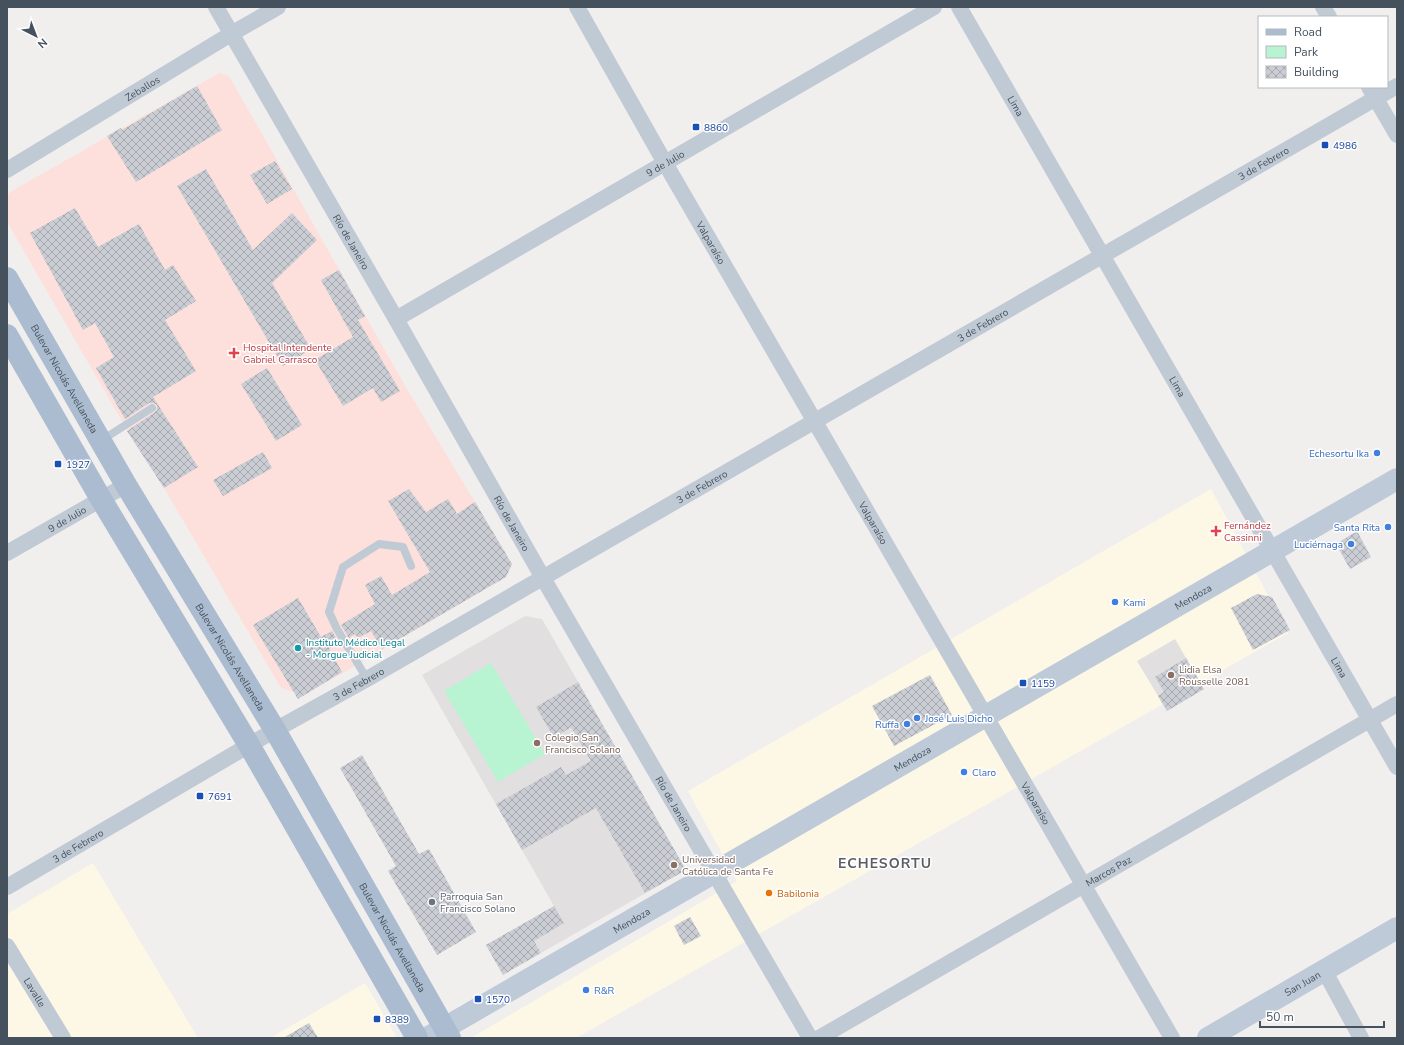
<svg xmlns="http://www.w3.org/2000/svg" width="1404" height="1045" viewBox="0 0 1404 1045" font-family="'Nunito Sans',sans-serif">
  <style>
    .commercial { fill: #fdf8e6 }
    .education { fill: #e2dfe0 }
    .medical { fill: #fde0dc }
    .park { fill: #b8f3d2 }
    .building { fill: url(#building-cross-hatch) }
    .lines { fill: none; stroke-linecap: round; stroke-linejoin: round }
    .lane { stroke: #c0cad5; stroke-width: 8 }
    .street { stroke: #c0cad5; stroke-width: 16 }
    .secondary { stroke: #bfcad9; stroke-width: 22 }
    .primary { stroke: #abbcd0; stroke-width: 22 }
    .transit-dot { fill: #1a4fb4; stroke: #fff; stroke-width: 1.5 }
    .health-dot { fill: #e0444e; stroke: #fff; stroke-width: 1.5 }
    .shop-dot { fill: #3f7fe0; stroke: #fff; stroke-width: 1.5 }
    .culture-dot { fill: #0f9aa8; stroke: #fff; stroke-width: 1.5 }
    .education-dot { fill: #8d6e63; stroke: #fff; stroke-width: 1.5 }
    .food-dot { fill: #e8710a; stroke: #fff; stroke-width: 1.5 }
    .worship-dot { fill: #6b7280; stroke: #fff; stroke-width: 1.5 }
    .labels { text-anchor: middle; stroke-width: 3; stroke-linejoin: round; paint-order: stroke }
    .street-label { font-size: 10px; fill: #45515d; stroke: #fff }
    .transit-label { font-size: 10px; fill: #164399; stroke: #fff; text-anchor: start }
    .health-label { font-size: 10px; fill: #be3a42; stroke: #fff; text-anchor: start }
    .shop-label { font-size: 10px; fill: #366cbe; stroke: #fff; text-anchor: end }
    .culture-label { font-size: 10px; fill: #0d838f; stroke: #fff; text-anchor: start }
    .education-label { font-size: 10px; fill: #785e54; stroke: #fff; text-anchor: start }
    .food-label { font-size: 10px; fill: #c56008; stroke: #fff; text-anchor: start }
    .worship-label { font-size: 10px; fill: #5b616d; stroke: #fff; text-anchor: start }
    .district-label { font-size: 14px; font-weight: bold; letter-spacing: 1px; fill: #5a5e64; stroke: #fff }
  </style>
  <defs>
    <pattern id="building-cross-hatch" width="8" height="8" patternUnits="userSpaceOnUse"><rect width="8" height="8" fill="#cacdd3"/><path d="M0 0l8 8M0 8l8-8" fill="none" stroke="#a6a9ae"/></pattern>
  </defs>
  <rect width="100%" height="100%" fill="#f1eeee"/>
  <path class="commercial" d="M1211 489 1288 633 576 1038H471L737 881 688 791Z
    M93 863 198 1038H7V914Z
    M365 983 397 1038H270Z"/>
  <path class="education" d="M525 616 542 619 686 870 541 953 534 941 496 963 486 945 554 906 422 675Z
    M1175 639 1204 689 1167 711 1137 661Z"/>
  <path class="medical" d="M219 73 229 76 407 389 512 564 506 577 305 695 281 688 164 488 127 430 7 222V198L10 192Z"/>
  <path class="park" d="M491 663 545 754 498 782 444 691Z"/>
  <path class="building" d="M197 86 222 130 136 182 107 136 121 128 122 130Z
    M275 161 292 189 267 204 250 175Z
    M206 169 253 250 292 213 317 240 272 283 311 349 283 366 177 186Z
    M75 208 98 247 139 224 165 270 173 265 196 301 165 320 196 371 153 397 198 467 164 488 127 431 155 412 157 410V405L154 403H149L125 419 96 368 114 357 95 323 83 330 30 233Z
    M339 270 365 316 358 320 400 391 381 402 373 388 343 406 315 360 353 337 321 280Z
    M267 368 302 425 276 441 241 384Z
    M263 452 272 468 223 496 213 480Z
    M409 489 426 512 448 499 457 514 475 502 512 564 506 577 382 649 371 631 358 638 355 634 349 638 341 625 375 604 365 585 381 576 392 595 430 572 388 501Z
    M1357 531 1371 557 1350 569 1336 544Z
    M1257 594 1272 597 1290 630 1253 650 1231 608Z
    M298 598 321 637 332 631 339 643 329 649 342 672 298 699 253 625Z
    M1186 658 1204 689 1167 711 1158 696 1164 692 1155 677Z
    M930 675 952 715 894 746 872 706Z
    M578 682 686 870 645 893 596 808 522 850 496 804 561 767 566 775 591 761 571 727 554 738 536 707Z
    M362 755 419 854 429 849 476 932 437 955 388 871 396 866 340 768Z
    M554 906 564 923 534 941 541 953 503 975 486 945Z
    M690 917 701 936 684 945 674 926Z
    M309 1023 318 1038H283Z"/>
  <g class="lines">
    <path class="lane" d="M102 440 152 408
      M367 679 337 629 329 612 343 567 379 544 403 547 411 566"/>
    <g class="street">
      <path id="s1" d="M216 7 396 319 543 578 810 1038"/>
      <path id="s2" d="M577 7 665 163 1172 1038"/>
      <path id="s3" d="M959 7 1397 767"/>
      <path d="M1323 7 1329 17"/>
      <path d="M1369 87 1397 135"/>
      <path id="s4" d="M7 170 231 34 278 7"/>
      <path id="s5" d="M396 319 934 7"/>
      <path id="s6" d="M7 553 126 485"/>
      <path id="s7" d="M7 887 275 730 367 679 1397 86"/>
      <path id="s8" d="M7 946 63 1038"/>
      <path d="M1324 970 1361 1038"/>
      <path id="s9" d="M819 1038 1397 704"/>
    </g>
    <g class="secondary">
      <path id="s10" d="M427 1038 1397 479"/>
      <path id="s11" d="M1208 1038 1397 928"/>
    </g>
    <g class="primary">
      <path id="s12" d="M7 278 126 485 275 730 450 1038"/>
      <path d="M7 335 101 499 249 745 417 1038"/>
    </g>
  </g>
  <g class="transit-dot">
    <rect x="692" y="123" width="8" height="8" rx="2"/>
    <rect x="1321" y="141" width="8" height="8" rx="2"/>
    <rect x="54" y="460" width="8" height="8" rx="2"/>
    <rect x="1019" y="679" width="8" height="8" rx="2"/>
    <rect x="196" y="792" width="8" height="8" rx="2"/>
    <rect x="474" y="995" width="8" height="8" rx="2"/>
    <rect x="373" y="1015" width="8" height="8" rx="2"/>
  </g>
  <g class="health-dot">
    <path d="M232 347h4v4h4v4h-4v4h-4v-4h-4v-4h4z"/>
    <path d="M1214 525h4v4h4v4h-4v4h-4v-4h-4v-4h4z"/>
  </g>
  <g class="shop-dot">
    <circle cx="1377" cy="453" r="4"/>
    <circle cx="1388" cy="527" r="4"/>
    <circle cx="1351" cy="544" r="4"/>
    <circle cx="1115" cy="602" r="4"/>
    <circle cx="917" cy="718" r="4"/>
    <circle cx="907" cy="724" r="4"/>
    <circle cx="964" cy="772" r="4"/>
    <circle cx="586" cy="990" r="4"/>
  </g>
  <circle class="culture-dot" cx="298" cy="648" r="4"/>
  <g class="education-dot">
    <circle cx="1171" cy="675" r="4"/>
    <circle cx="537" cy="743" r="4"/>
    <circle cx="674" cy="865" r="4"/>
  </g>
  <circle class="food-dot" cx="769" cy="893" r="4"/>
  <circle class="worship-dot" cx="432" cy="902" r="4"/>
  <g class="labels">
    <g class="street-label">
      <text dy="4" stroke="none"><textPath href="#s4" startOffset="158">Zeballos</textPath></text>
      <text dy="4" stroke="none"><textPath href="#s3" startOffset="114">Lima</textPath></text>
      <text dy="4" stroke="none"><textPath href="#s5" startOffset="311">9 de Julio</textPath></text>
      <text dy="4" stroke="none"><textPath href="#s7" startOffset="1450">3 de Febrero</textPath></text>
      <text dy="4" stroke="none"><textPath href="#s1" startOffset="271">Río de Janeiro</textPath></text>
      <text dy="4" stroke="none"><textPath href="#s2" startOffset="271">Valparaíso</textPath></text>
      <text dy="4" stroke="none"><textPath href="#s7" startOffset="1126">3 de Febrero</textPath></text>
      <text dy="4" stroke="none"><textPath href="#s12" startOffset="116">Bulevar Nicolás Avellaneda</textPath></text>
      <text dy="4" stroke="none"><textPath href="#s3" startOffset="438">Lima</textPath></text>
      <text dy="4" stroke="none"><textPath href="#s7" startOffset="802">3 de Febrero</textPath></text>
      <text dy="4" stroke="none"><textPath href="#s6" startOffset="69">9 de Julio</textPath></text>
      <text dy="4" stroke="none"><textPath href="#s1" startOffset="595">Río de Janeiro</textPath></text>
      <text dy="4" stroke="none"><textPath href="#s2" startOffset="595">Valparaíso</textPath></text>
      <text dy="4" stroke="none"><textPath href="#s10" startOffset="884">Mendoza</textPath></text>
      <text dy="4" stroke="none"><textPath href="#s12" startOffset="440">Bulevar Nicolás Avellaneda</textPath></text>
      <text dy="4" stroke="none"><textPath href="#s3" startOffset="762">Lima</textPath></text>
      <text dy="4" stroke="none"><textPath href="#s7" startOffset="406">3 de Febrero</textPath></text>
      <text dy="4" stroke="none"><textPath href="#s10" startOffset="560">Mendoza</textPath></text>
      <text dy="4" stroke="none"><textPath href="#s2" startOffset="919">Valparaíso</textPath></text>
      <text dy="4" stroke="none"><textPath href="#s1" startOffset="919">Río de Janeiro</textPath></text>
      <text dy="4" stroke="none"><textPath href="#s7" startOffset="82">3 de Febrero</textPath></text>
      <text dy="4" stroke="none"><textPath href="#s9" startOffset="334">Marcos Paz</textPath></text>
      <text dy="4" stroke="none"><textPath href="#s10" startOffset="236">Mendoza</textPath></text>
      <text dy="4" stroke="none"><textPath href="#s12" startOffset="764">Bulevar Nicolás Avellaneda</textPath></text>
      <text dy="4" stroke="none"><textPath href="#s11" startOffset="109">San Juan</textPath></text>
      <text dy="4" stroke="none"><textPath href="#s8" startOffset="54">Lavalle</textPath></text>
    </g>
    <g class="transit-label">
      <text x="704" y="131">8860</text>
      <text x="1333" y="149">4986</text>
      <text x="66" y="468">1927</text>
      <text x="1031" y="687">1159</text>
      <text x="208" y="800">7691</text>
      <text x="486" y="1003">1570</text>
      <text x="385" y="1023">8389</text>
    </g>
    <g class="health-label">
      <text x="243" y="351">Hospital Intendente<tspan x="243" dy="12">Gabriel Carrasco</tspan></text>
      <text x="1224" y="529">Fernández<tspan x="1224" dy="12">Cassinni</tspan></text>
    </g>
    <g class="shop-label">
      <text x="1369" y="457">Echesortu Ika</text>
      <text x="1380" y="531">Santa Rita</text>
      <text x="1343" y="548">Luciérnaga</text>
      <text x="1123" y="606" text-anchor="start">Kami</text>
      <text x="925" y="722" text-anchor="start">José Luis Dicho</text>
      <text x="899" y="728">Ruffa</text>
      <text x="972" y="776" text-anchor="start">Claro</text>
      <text x="594" y="994" text-anchor="start">R&amp;R</text>
    </g>
    <g class="culture-label">
      <text x="306" y="646">Instituto Médico Legal<tspan x="306" dy="12">- Morgue Judicial</tspan></text>
    </g>
    <g class="education-label">
      <text x="1179" y="673">Lidia Elsa<tspan x="1179" dy="12">Rousselle 2081</tspan></text>
      <text x="545" y="741">Colegio San<tspan x="545" dy="12">Francisco Solano</tspan></text>
      <text x="682" y="863">Universidad<tspan x="682" dy="12">Católica de Santa Fe</tspan></text>
    </g>
    <g class="food-label">
      <text x="777" y="897">Babilonia</text>
    </g>
    <g class="worship-label">
      <text x="440" y="900">Parroquia San<tspan x="440" dy="12">Francisco Solano</tspan></text>
    </g>
    <g class="district-label">
      <text x="885" y="868">ECHESORTU</text>
    </g>
  </g>
  <rect width="1404" height="1045" fill="none" stroke="#45515d" stroke-width="16"/>
  <rect x="1258" y="16" width="130" height="72" fill="#ffffff" stroke="#b5b9be"/>
  <rect x="1266" y="29" width="20" height="6" fill="#abbcd0" stroke="#b5b9be"/>
  <text x="1294" y="36" font-size="12" fill="#45515d">Road</text>
  <rect x="1266" y="46" width="20" height="12" fill="#b8f3d2" stroke="#b5b9be"/>
  <text x="1294" y="56" font-size="12" fill="#45515d">Park</text>
  <rect x="1266" y="66" width="20" height="12" fill="url(#building-cross-hatch)" stroke="#b5b9be"/>
  <text x="1294" y="76" font-size="12" fill="#45515d">Building</text>
  <g transform="translate(36 36) rotate(138)" stroke="#ffffff" stroke-width="3" paint-order="stroke">
  <path d="M0-3L7 15L0 10L-7 15Z" fill="#45515d"/>
  <text y="-6" font-size="11" font-weight="bold" text-anchor="middle" fill="#45515d">N</text>
  </g>
  <path d="M1260 1021v6h124v-6" fill="none" stroke="#45515d" stroke-width="2"/>
  <text x="1266" y="1021" font-size="12" fill="#45515d" stroke="#ffffff" stroke-width="3" paint-order="stroke">50 m</text>
</svg>
